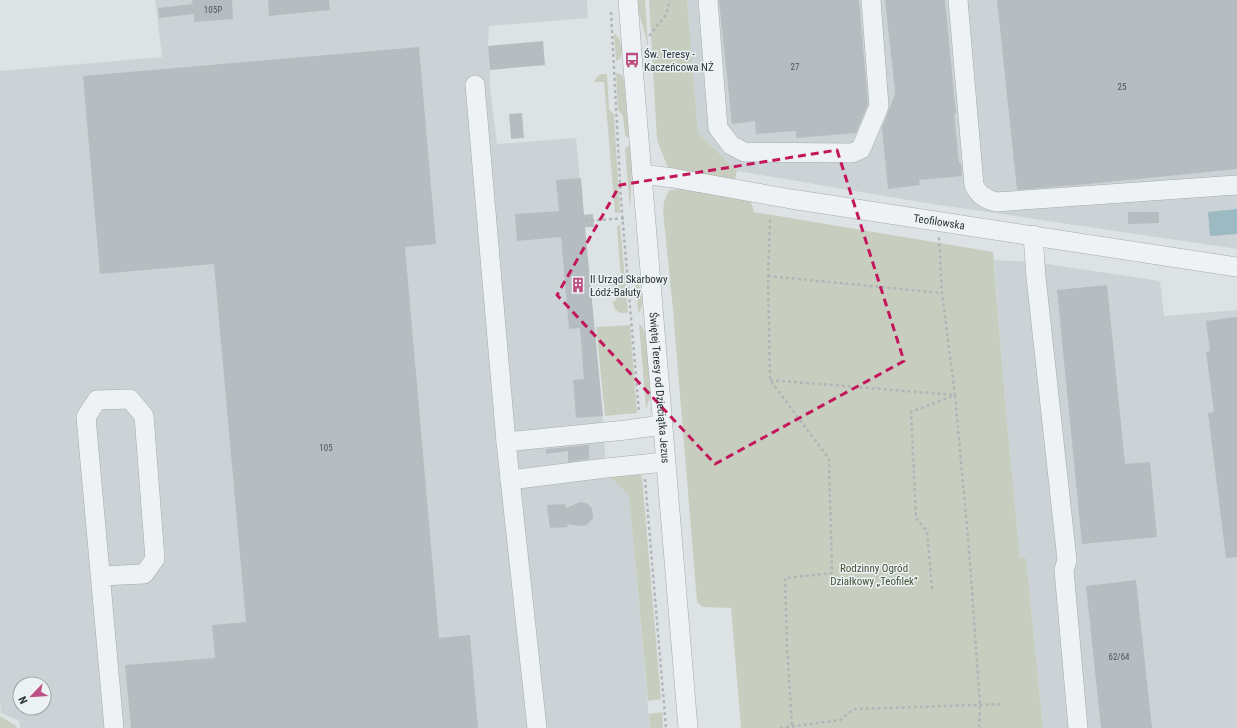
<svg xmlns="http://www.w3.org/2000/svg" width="1237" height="728" viewBox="0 0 1237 728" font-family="'Roboto Condensed',sans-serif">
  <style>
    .built { fill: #ccd3d6; fill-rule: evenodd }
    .green { fill: #c8cebf }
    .water { fill: #9cbac1 }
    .building { fill: #b5bdc1 }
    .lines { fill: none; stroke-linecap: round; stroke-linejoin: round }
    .minor-casing { stroke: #a3abae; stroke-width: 20 }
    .path { stroke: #b0b5b8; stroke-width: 2.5; stroke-dasharray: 3 3; stroke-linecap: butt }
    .minor { stroke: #eff2f4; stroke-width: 19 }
    .marked { fill: none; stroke: #c2185b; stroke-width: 3; stroke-dasharray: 8 5; stroke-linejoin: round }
    .labels { text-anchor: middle; stroke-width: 3; stroke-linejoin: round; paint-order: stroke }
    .number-label { font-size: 9px; fill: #4c565c }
    .poi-label { font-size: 11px; fill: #29343a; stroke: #ecf1f3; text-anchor: start }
    .street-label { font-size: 11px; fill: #29343a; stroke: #ecf1f3 }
    .park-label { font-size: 11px; fill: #465438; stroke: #ecf1f3 }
  </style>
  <rect width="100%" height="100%" fill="#dde3e5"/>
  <path class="built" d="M155 0H587L588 18 489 26 488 46 490 70V86L497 144 576 138 604 432 606 473 629 494 650 728H20L19 721 1 713 0 698V71L162 57ZM20 684H44V708H20Z
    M687 0H1237V249L926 203 737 171 698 133Z
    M994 260 1034 262 1160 281 1164 316 1237 310V728H1043L1026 558H1020L1006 412Z"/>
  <path class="green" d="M638 0H645L648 45H647L646 37 639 14Z
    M649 0H687L698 133 737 171 734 184 668 168 657 140Z
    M614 33C622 40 624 50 620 59L616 61Z
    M616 73 622 75 624 80 629 138 627 137 625 135 623 116 618 110Z
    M601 74H607L609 109 614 115 620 213H615L604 82H594L597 77Z
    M630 146 632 170 630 210 625 149 627 147Z
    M693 188 750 198 754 212 993 252 1006 412 1020 558H1026L1043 728H741L731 608 702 607 697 602 673 310 663 211 664 202 669 190Z
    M620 225 628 313H620L614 308 613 301H616L615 286H611V280L621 279 617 226Z
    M635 274C639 286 646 299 640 311L638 312Z
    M639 324 641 325 645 332 651 395 646 409Z
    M630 325 637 413 605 416 596 327Z
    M606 473H636L642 476 661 699 648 701 629 495Z
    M662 712 663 728H650L649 714Z
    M0 716 16 726 17 728H0Z"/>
  <path class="water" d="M1237 209V234L1210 236 1208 212Z"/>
  <path class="building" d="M192 0H232L233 19 194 22V14L159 18 158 8 193 4Z
    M268 0H329L330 10 269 16Z
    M719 0H859L868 104 856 133 796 138V131L756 134 755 121 732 124Z
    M885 0H945L956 114H954L959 163H961L962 176 919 180 920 185 888 189 882 128 895 94V91Z
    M997 0H1237V169L1088 184 1017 190Z
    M543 41 545 65 490 70 488 46Z
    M419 47 436 244 405 247 439 638 470 635 478 728H131L125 665 215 658 212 625 246 622 214 264 100 274 83 76Z
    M522 113 524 138 511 139 509 114Z
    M581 178 584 215 593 214 594 227H585L603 416 576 418 573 380 584 379 580 328 569 329 561 237 517 241 515 214 559 211 556 180Z
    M1128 212H1159V223L1128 224Z
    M1107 285 1125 464 1150 462 1157 537 1082 544 1057 290Z
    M1237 317V557L1226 558 1208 413 1214 412 1206 352 1210 351 1206 321Z
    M589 445V459L568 462V451L546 454V449Z
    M580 502 585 503 589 505 592 509 593 514V518L590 522 586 525 582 526 567 524 568 527 550 528 547 505 565 504 566 508Z
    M1136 580 1152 728H1101L1086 586Z"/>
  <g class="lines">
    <g class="minor-casing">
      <g id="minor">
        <path id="s1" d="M628 0 633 67 688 728"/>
        <path d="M708 0 718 128 731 145 744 152 852 153 861 149 879 106 871 0"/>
        <path d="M958 0 974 185C978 195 986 199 996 202L1237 185"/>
        <path d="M475 85 506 442 537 728"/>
        <path id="s2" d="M642 174 673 178 791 199 1237 267"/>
        <path d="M1033 235 1036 277 1067 560 1064 570 1078 728"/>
        <path d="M506 442 626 430 662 425"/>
        <path d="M510 480 606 468 665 462"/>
        <path d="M100 576 144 574 155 559 144 416 130 399 97 400 86 417 114 728"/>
      </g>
    </g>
    <path class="path" d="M611 12 621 201 639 412
      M649 36 666 15 670 0
      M770 220 768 276 770 380 829 459 832 573 785 578 787 646 792 726
      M585 221 627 218
      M768 276 942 293
      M770 380 955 395 969 549 980 705 979 728
      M645 479 666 728
      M932 589 927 531 916 518 911 412 955 395 942 293 939 237
      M780 728 840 720 851 711 855 709 1004 704"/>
    <use href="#minor" class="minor"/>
  </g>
  <path class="marked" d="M837 150 904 361 715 464 557 295 620 185Z"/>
  <defs>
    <g id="bus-bare" transform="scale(1.2)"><path d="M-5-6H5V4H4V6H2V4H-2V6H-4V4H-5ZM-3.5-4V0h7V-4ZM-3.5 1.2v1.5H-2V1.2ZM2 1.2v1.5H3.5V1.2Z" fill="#bd5082" stroke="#ecf1f3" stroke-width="2.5" paint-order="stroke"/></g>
    <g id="building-bare" transform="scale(1.2)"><path d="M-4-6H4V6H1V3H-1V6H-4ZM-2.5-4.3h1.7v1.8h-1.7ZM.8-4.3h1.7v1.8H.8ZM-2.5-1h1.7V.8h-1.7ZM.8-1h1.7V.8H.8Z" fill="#bd5082" stroke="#ecf1f3" stroke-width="2.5" paint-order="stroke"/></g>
  </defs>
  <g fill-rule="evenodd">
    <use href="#bus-bare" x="632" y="60"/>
    <use href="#building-bare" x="578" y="285"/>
  </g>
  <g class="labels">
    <g class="number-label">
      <text x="213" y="13">105P</text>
      <text x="795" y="70">27</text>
      <text x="1122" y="90">25</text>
      <text x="326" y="451">105</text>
      <text x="1119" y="660">62/64</text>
    </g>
    <g class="poi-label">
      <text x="644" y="58">Św. Teresy -<tspan x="644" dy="13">Kaczeńcowa NŻ</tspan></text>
      <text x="590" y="283">II Urząd Skarbowy<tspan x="590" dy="13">Łódź-Bałuty</tspan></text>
    </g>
    <g class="street-label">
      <text dy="4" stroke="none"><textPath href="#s2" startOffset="301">Teofilowska</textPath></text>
      <text dy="4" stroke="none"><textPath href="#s1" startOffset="389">Świętej Teresy od Dzieciątka Jezus</textPath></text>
    </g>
    <g class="park-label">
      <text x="874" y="572">Rodzinny Ogród<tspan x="874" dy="13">Działkowy „Teofilek”</tspan></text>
    </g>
  </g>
  <g transform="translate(32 696) rotate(245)"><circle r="19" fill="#ecf1f3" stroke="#9ea5a9"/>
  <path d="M0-3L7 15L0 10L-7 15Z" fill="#bd5082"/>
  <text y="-6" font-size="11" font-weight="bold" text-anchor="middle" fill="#29343a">N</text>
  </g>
</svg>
